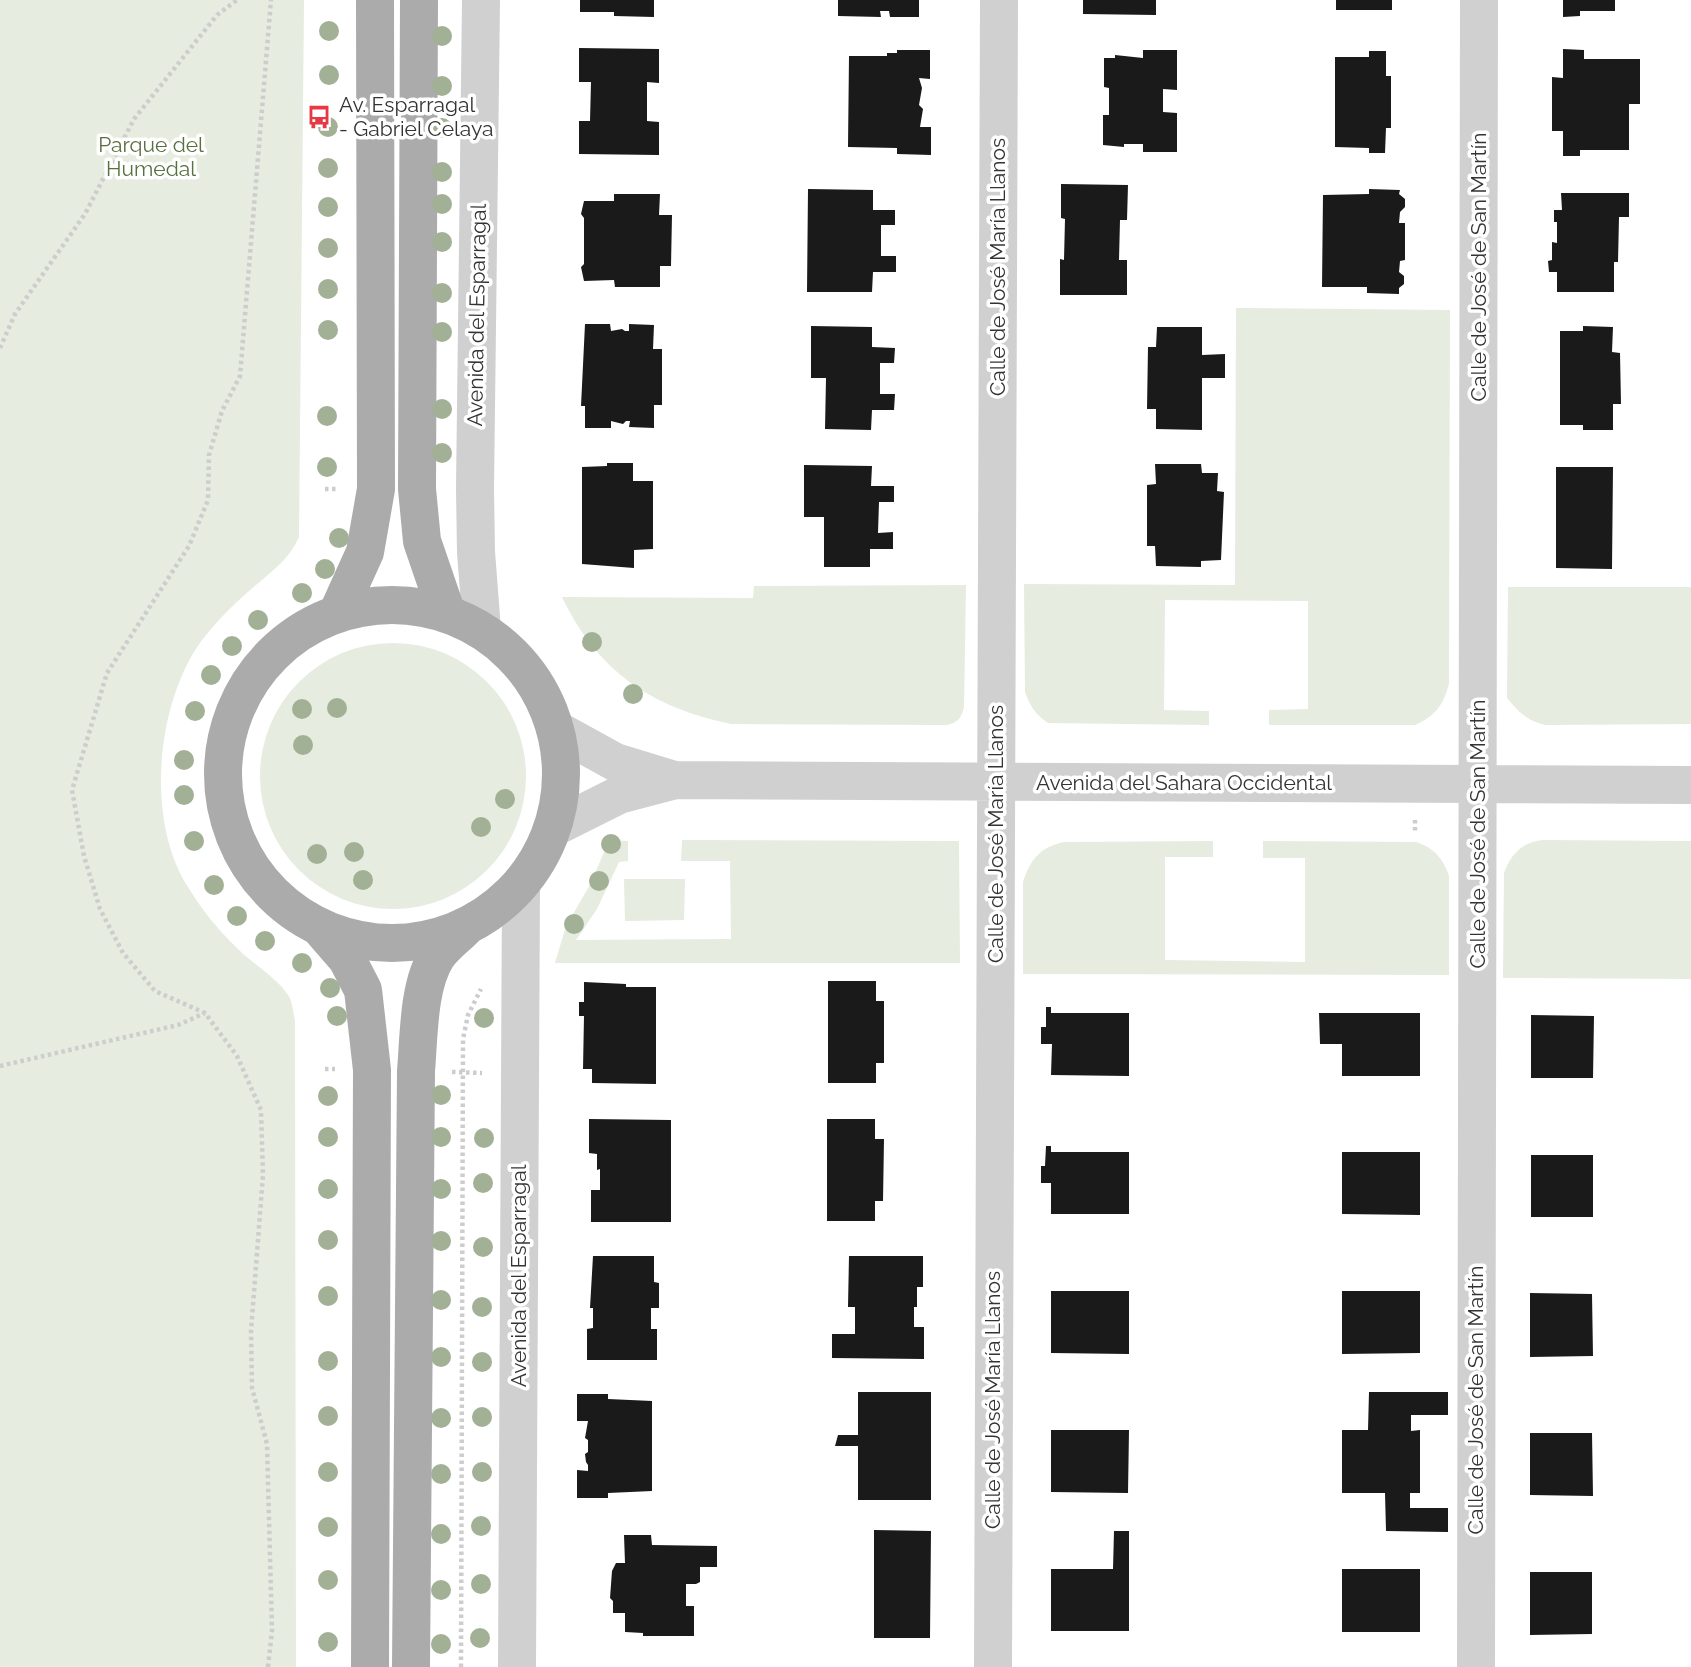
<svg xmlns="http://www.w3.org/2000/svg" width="1691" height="1667" viewBox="0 0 1691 1667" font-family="Raleway,sans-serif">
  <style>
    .green { fill: #e6ecdf }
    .building { fill: #1a1a1a }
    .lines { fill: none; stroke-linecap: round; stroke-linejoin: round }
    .path { stroke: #cdcdcd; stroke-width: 4.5; stroke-dasharray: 3.5 3.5; stroke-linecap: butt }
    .minor { stroke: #d0d0d0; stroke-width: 38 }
    .major { stroke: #ababab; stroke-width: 38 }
    .tree { fill: #a2b095 }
    .labels { text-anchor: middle; stroke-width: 7; stroke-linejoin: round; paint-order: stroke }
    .poi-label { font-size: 21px; fill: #333; stroke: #fff; text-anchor: start }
    .park-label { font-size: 21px; fill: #56703f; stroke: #fff }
    .street-label { font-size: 21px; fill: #333; stroke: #fff }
  </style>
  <rect width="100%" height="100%" fill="#fff"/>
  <path class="green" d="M0 0H304L299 537C290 557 278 566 262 580 241 597 218 619 202 640 156 703 145 820 188 887 202 910 218 930 238 949 253 964 276 977 288 995 293 1002 293 1013 295 1021L296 1667H0Z
    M1236 308 1450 310 1449 683C1444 705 1435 716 1415 725H1269V710L1308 709V601L1165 600 1164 710 1209 711V725L1048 723C1035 714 1030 706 1025 692L1024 584 1235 585Z
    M966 585 964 707C962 717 958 723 947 725L731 724C651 707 598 672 562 597L753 598 754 586Z
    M1508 587H1691V724L1546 725C1528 721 1519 713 1507 698Z
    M260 776a133 133 0 1 1 266 0a133 133 0 1 1-266 0Z
    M609 840 628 841V861L619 862 597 909 576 940 731 939 730 861H681L682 840 959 841 960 963H555L566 926 591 883Z
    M1543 840 1691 841V979L1503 978 1504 873C1511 854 1522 842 1543 840Z
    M1213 841V857H1165V960L1305 962V858H1263V841L1416 842C1434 848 1443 858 1449 876V975L1023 974V882C1030 860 1040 847 1064 842Z
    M624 879H685L684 920 625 921Z"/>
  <path class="building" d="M580 0H654V17L614 16V12H580Z
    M838 0H919V17H890L889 11H880L881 17 838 16Z
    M1083 0H1156V15L1083 14Z
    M1336 0H1392V10H1336Z
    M1563 0H1615V11H1580V16L1563 17Z
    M579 48 659 49V83L647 82V121L659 122V155L579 154V121H590L591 82H579Z
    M1563 49 1584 50V59H1640V104H1629V150H1580V156H1563V131H1552V77L1563 78Z
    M897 50H930V79L919 78 922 88 919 105 923 109 920 127H931V155L897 154V148L848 147 849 56H887V53H897Z
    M1143 50H1177V90L1163 89V112L1177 113V152H1143V144H1124V147L1103 145V115H1109V88L1104 87V58H1115V55L1143 58Z
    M1369 51H1386V76H1391V128H1386L1385 153H1369V148L1335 147V57H1369Z
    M1061 184 1128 185 1127 220H1120L1119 260H1127V295H1060V259L1064 260 1065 219 1061 218Z
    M808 189 873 190V210H895V225H881V256H896V272H873L872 292H807Z
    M1369 189 1400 190 1399 194 1405 199V207L1400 212 1399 223H1405V260L1400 261 1399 272 1404 276V284L1399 288V294L1367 293V287H1322L1323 195 1369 194Z
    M1561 193H1629V217H1619L1618 262H1614V292H1557V272H1549L1548 261 1552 260V242L1557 243V222H1554V210H1562Z
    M614 194H660L659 215H672L671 266H660V287H615L614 280 584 281 581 267 584 264V218L581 214 584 201H614Z
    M585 324H610L611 331 622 329 625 331H629V324L654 325 653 349H662V405H654V428L629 427 630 421H626L623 424 611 421V428H585V406H581Z
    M811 326 872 327V347L895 348 894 363H880V394H895L894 410H872L871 430 825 429 826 378H811Z
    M1583 326 1613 327 1612 352 1620 353 1621 404H1613V430H1583V425H1560V331H1583Z
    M1157 327H1202V355L1225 354V378H1202V430L1156 429V409H1147L1148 347H1156Z
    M607 463H633V481H653V549L634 550V568L582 564V467L607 466Z
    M1155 464H1201L1202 473H1218L1217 491 1224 492 1221 560 1201 561V567L1156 566 1155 546H1147V485L1156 484Z
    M804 465 872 466 871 486H894V502H879L878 533 893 532V549H870V567H824V517H804Z
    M1556 467H1613L1612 569 1556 568Z
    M828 981H876V1001H884V1063H876V1083H828Z
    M584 982 626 984V987H656V1084L592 1083V1069H583L584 1016H579V1002H584Z
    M1046 1007H1051V1013H1129V1076L1051 1075 1052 1044H1041V1027H1046Z
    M1319 1013H1420V1076H1342V1044H1320Z
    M1531 1015 1594 1016 1593 1078H1531Z
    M589 1119 671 1120V1222H591V1190H600V1169L597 1170V1154L589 1153Z
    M827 1119H875V1139H884L883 1201H875V1221H827Z
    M1046 1146H1051V1152H1129V1214H1051V1183H1041V1166H1045Z
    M1342 1152H1420V1215L1342 1214Z
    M1531 1155H1593V1217H1531Z
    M593 1256H654V1282L659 1283V1308H651V1329H657V1360H587V1329L593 1328V1308H590Z
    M849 1256H923V1287H917V1307H914V1327H924V1359L832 1358V1334H855V1307H848Z
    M1051 1291H1129V1354L1051 1353Z
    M1342 1291H1420V1353L1342 1354Z
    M1530 1293 1592 1294 1593 1356 1530 1357Z
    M858 1392H931V1500H858V1446H835L838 1435H858Z
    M1369 1392H1448V1415H1411V1431L1420 1430V1493H1410V1508H1448V1532L1386 1531 1385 1493H1342V1430H1368Z
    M577 1394H608V1399L652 1401V1491L608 1493V1498H577V1470L588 1471V1465L586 1462 585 1454 588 1452V1440L585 1438 588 1421H577Z
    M1051 1430H1129L1128 1493 1051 1492Z
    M1530 1433H1592L1593 1496 1530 1495Z
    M874 1530 931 1531 930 1638H874Z
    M1114 1531H1129V1631H1051V1569H1113Z
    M624 1535H651L652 1545 717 1546V1567H700V1582L696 1584H686V1606H694V1636H643V1633L625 1632V1613H613V1601L610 1598 612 1571 616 1563H625Z
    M1342 1569H1420V1632H1342Z
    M1530 1572H1592V1634L1530 1635Z"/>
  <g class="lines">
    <path class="path" d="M0 348 15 314 85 214 134 119 217 15 237 0
      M325 489H339
      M1415 820V831
      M0 1066 178 1025 205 1013
      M325 1069H335
      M452 1072 482 1073
      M268 1667 272 1631 267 1444 252 1388 251 1331 263 1175 261 1110 237 1056 205 1013 155 991 123 953 100 909 84 856 72 790 107 673 189 546 208 500 209 455 222 411 240 376 271 0
      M461 1667 463 1039 468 1015 481 989"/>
    <path class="minor" d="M481 0 475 489 476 552 482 630
      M557 730 615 762 674 780
      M555 827 619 795 676 780 1691 785
      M517 1667 521 886
      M993 1667 999 0
      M1476 1667 1479 0"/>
    <path class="major" d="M419 0 417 489 422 541 447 614
      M223 774a169 169 0 1 1 338 0a169 169 0 1 1-338 0Z
      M337 614 365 552 376 489 375 0
      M321 929 347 959 363 990 372 1070 370 1667
      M411 1667 416 1071C419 1037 418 985 437 956 444 946 456 937 465 928"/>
  </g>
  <g class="tree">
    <circle cx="329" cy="31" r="10"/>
    <circle cx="442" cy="36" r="10"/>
    <circle cx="329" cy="75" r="10"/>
    <circle cx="442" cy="86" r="10"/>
    <circle cx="328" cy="127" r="10"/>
    <circle cx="442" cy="128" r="10"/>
    <circle cx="328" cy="168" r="10"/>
    <circle cx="442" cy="172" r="10"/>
    <circle cx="442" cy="204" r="10"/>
    <circle cx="328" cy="207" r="10"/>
    <circle cx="442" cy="242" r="10"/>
    <circle cx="328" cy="248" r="10"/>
    <circle cx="328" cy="289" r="10"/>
    <circle cx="442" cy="293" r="10"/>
    <circle cx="328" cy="330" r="10"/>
    <circle cx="442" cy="332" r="10"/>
    <circle cx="442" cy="409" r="10"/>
    <circle cx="327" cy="416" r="10"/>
    <circle cx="442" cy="453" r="10"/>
    <circle cx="327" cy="467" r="10"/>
    <circle cx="339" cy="538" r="10"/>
    <circle cx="325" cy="569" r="10"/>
    <circle cx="302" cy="593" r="10"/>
    <circle cx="258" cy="620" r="10"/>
    <circle cx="592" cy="642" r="10"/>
    <circle cx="232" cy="646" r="10"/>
    <circle cx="211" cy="675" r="10"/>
    <circle cx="633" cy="694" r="10"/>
    <circle cx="337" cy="708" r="10"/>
    <circle cx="302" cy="709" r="10"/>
    <circle cx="195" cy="711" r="10"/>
    <circle cx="303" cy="745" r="10"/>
    <circle cx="184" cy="760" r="10"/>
    <circle cx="184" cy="795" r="10"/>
    <circle cx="505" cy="799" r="10"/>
    <circle cx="481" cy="827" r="10"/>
    <circle cx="194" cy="841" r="10"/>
    <circle cx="611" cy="844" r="10"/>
    <circle cx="354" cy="852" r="10"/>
    <circle cx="317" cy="854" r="10"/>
    <circle cx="363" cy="880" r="10"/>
    <circle cx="599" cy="881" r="10"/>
    <circle cx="214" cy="885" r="10"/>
    <circle cx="237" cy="916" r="10"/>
    <circle cx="574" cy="924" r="10"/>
    <circle cx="265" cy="941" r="10"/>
    <circle cx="302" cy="963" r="10"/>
    <circle cx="330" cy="988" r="10"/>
    <circle cx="337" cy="1016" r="10"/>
    <circle cx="484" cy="1018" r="10"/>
    <circle cx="441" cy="1095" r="10"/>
    <circle cx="328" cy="1096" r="10"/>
    <circle cx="328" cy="1137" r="10"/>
    <circle cx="441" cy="1137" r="10"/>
    <circle cx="484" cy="1138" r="10"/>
    <circle cx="483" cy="1183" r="10"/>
    <circle cx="328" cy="1189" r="10"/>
    <circle cx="441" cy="1189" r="10"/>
    <circle cx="328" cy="1240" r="10"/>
    <circle cx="441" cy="1241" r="10"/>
    <circle cx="483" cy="1247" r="10"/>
    <circle cx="328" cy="1296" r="10"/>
    <circle cx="441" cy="1300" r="10"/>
    <circle cx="482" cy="1307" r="10"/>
    <circle cx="441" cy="1357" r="10"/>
    <circle cx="328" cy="1361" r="10"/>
    <circle cx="482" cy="1362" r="10"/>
    <circle cx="328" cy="1416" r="10"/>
    <circle cx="482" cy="1417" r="10"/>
    <circle cx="441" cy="1418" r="10"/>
    <circle cx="328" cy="1472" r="10"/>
    <circle cx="482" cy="1472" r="10"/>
    <circle cx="441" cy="1474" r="10"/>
    <circle cx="481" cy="1526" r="10"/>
    <circle cx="328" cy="1527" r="10"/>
    <circle cx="441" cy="1534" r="10"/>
    <circle cx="328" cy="1580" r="10"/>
    <circle cx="481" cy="1584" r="10"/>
    <circle cx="441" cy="1590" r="10"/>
    <circle cx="480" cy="1638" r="10"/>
    <circle cx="328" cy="1642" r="10"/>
    <circle cx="441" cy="1644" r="10"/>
  </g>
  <defs>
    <g id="bus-bare" transform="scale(1.89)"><path d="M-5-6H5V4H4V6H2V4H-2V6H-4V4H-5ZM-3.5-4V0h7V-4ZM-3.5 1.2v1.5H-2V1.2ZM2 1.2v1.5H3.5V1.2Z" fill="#e63946" stroke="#fff" stroke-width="2.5" paint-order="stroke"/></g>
  </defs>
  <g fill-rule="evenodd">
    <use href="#bus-bare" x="319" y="117"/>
  </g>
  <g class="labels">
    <g class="poi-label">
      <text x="339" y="112">Av. Esparragal<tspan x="339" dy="24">- Gabriel Celaya</tspan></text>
    </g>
    <g class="park-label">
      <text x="151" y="152">Parque del<tspan x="151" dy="24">Humedal</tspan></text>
    </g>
    <g class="street-label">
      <text transform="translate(998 267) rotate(-90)" y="7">Calle de José María Llanos</text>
      <text transform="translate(1479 267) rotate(-90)" y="7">Calle de José de San Martín</text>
      <text transform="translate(477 315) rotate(-89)" y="7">Avenida del Esparragal</text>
      <text x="1184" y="790">Avenida del Sahara Occidental</text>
      <text transform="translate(996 834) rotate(-90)" y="7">Calle de José María Llanos</text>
      <text transform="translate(1478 834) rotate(-90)" y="7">Calle de José de San Martín</text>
      <text transform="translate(519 1276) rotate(-90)" y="7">Avenida del Esparragal</text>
      <text transform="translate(993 1400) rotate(-90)" y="7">Calle de José María Llanos</text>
      <text transform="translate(1476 1400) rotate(-90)" y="7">Calle de José de San Martín</text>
    </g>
  </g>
</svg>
